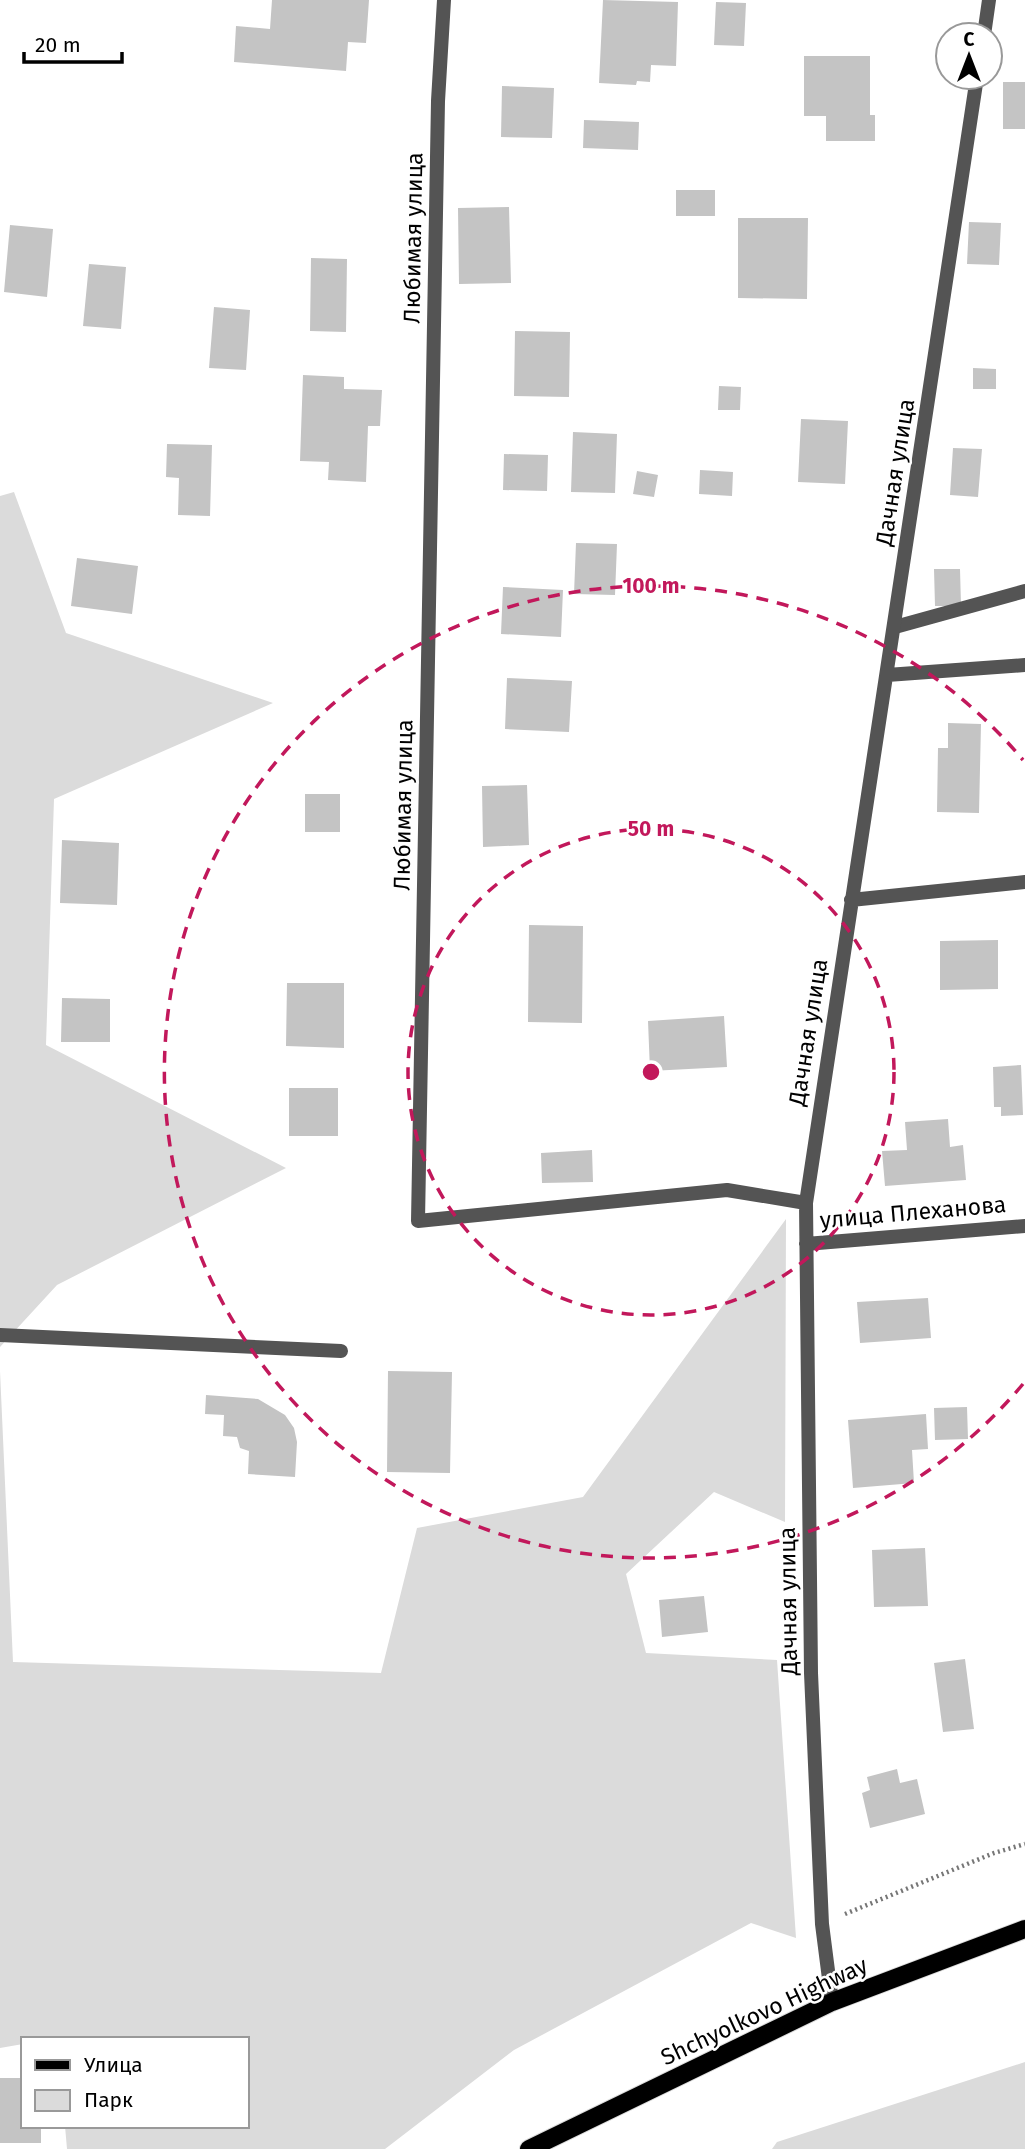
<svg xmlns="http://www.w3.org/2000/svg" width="1025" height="2149" viewBox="0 0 1025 2149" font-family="'Fira Sans',sans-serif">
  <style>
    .green { fill: #dbdbdb }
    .building { fill: #c4c4c4 }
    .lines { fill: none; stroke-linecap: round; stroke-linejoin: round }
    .primary-casing { stroke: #dbdbdb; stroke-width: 20 }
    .path { stroke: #767676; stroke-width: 4.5; stroke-dasharray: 2 3.5; stroke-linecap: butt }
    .lane { stroke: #545454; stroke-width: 14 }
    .street { stroke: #545454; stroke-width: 14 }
    .primary { stroke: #000; stroke-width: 18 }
    .ring { fill: none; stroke: #c2185b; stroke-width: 3.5; stroke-dasharray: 12 9 }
    .labels { text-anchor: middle; stroke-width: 5; stroke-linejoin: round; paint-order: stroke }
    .street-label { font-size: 23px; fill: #000; stroke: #fff }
    .centre { fill: #c2185b; stroke: #fff; stroke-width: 3.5 }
    .ring-label { font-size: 21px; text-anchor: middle; font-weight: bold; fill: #c2185b; stroke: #fff; stroke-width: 5; stroke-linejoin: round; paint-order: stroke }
  </style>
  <rect width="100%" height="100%" fill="#fff"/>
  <path class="green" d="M14 492 66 633 273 703 54 799 46 1045 286 1168 57 1285 0 1347V496Z
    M786 1219 785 1522 714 1492 626 1574 646 1653 777 1660 796 1938 751 1923 514 2050 385 2149H67L65 2126H247V2039H23V2044L0 2048V1371L13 1662 381 1673 417 1528 583 1497Z
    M1025 2062V2149H772L777 2142Z"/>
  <path class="building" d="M272 0H369L366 43 348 42 346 71 234 62 236 26 270 29Z
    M603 0 678 2 676 66 651 65 650 82 637 81 636 85 599 83Z
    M716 2 746 3 744 46 714 45Z
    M804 56H870V115H875V141H826V116H804Z
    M1003 82H1025V129H1003Z
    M502 86 554 88 552 138 501 137Z
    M584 120 639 122 638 150 583 148Z
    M676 190H715V216H676Z
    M509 207 511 283 459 284 458 208Z
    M738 218H808L807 299 738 298Z
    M969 222 1001 223 999 265 967 264Z
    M10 225 53 229 47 297 4 292Z
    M311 258 347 259 346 332 310 331Z
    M89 264 126 267 121 329 83 326Z
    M214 307 250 310 246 370 209 368Z
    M515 331 570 332 569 397 514 396Z
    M973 368 996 369V389H973Z
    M303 375 344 377V389L382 390 380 426H368L366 482 328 480 329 462 300 461Z
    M719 386 741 387 740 410H718Z
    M801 419 848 421 845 484 798 482Z
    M573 432 617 434 615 493 571 492Z
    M167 444 212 445 210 516 178 515 179 478 166 477Z
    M953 448 982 449 978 497 950 495Z
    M504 454 548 455 547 491 503 490Z
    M700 470 733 472 732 496 699 494Z
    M637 471 658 475 654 497 633 494Z
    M576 543 617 544 615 595 574 594Z
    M77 558 138 566 132 614 71 606Z
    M934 569H960L961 606H935Z
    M503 587 563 590 561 637 501 634Z
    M507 678 572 681 569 732 505 729Z
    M948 723 981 724 979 813 937 812 938 748H948Z
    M527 785 529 845 483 847 482 786Z
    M305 794H340V832H305Z
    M62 840 119 843 117 905 60 903Z
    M529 925 583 926 582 1023 528 1022Z
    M998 940V989L940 990V941Z
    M287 983H344V1048L286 1046Z
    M62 998 110 999V1042H61Z
    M724 1016 727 1067 650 1071 648 1021Z
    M1021 1065 1023 1115 1001 1116V1107H994L993 1067Z
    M289 1088H338V1136H289Z
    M948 1119 950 1147 963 1145 966 1180 885 1186 882 1151 907 1150 905 1122Z
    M592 1150 593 1182 542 1183 541 1153Z
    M928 1298 931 1338 860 1343 857 1302Z
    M388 1371 452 1372 450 1473 387 1472Z
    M206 1395 258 1399 285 1415 294 1428 297 1442 295 1477 248 1474 249 1451 240 1448 237 1437 223 1436 224 1415 205 1414Z
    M967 1407 968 1439 935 1440 934 1408Z
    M926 1414 928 1449 912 1450 914 1483 853 1488 848 1420Z
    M925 1548 928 1606 874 1607 872 1550Z
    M704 1596 708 1632 662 1637 659 1600Z
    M965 1659 974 1729 943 1732 934 1663Z
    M897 1769 900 1783 917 1779 925 1814 870 1828 862 1793 870 1790 867 1777Z
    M0 2078H23V2126H41V2143H0Z"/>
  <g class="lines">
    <g class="primary-casing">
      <path id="primary" d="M529 2149 832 2002 1025 1929"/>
    </g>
    <path class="path" d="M845 1914 994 1853 1025 1844"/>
    <path class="lane" d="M895 627 1025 591
      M0 1335 341 1351"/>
    <path class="street" d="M444 0 438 101 418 1221 727 1190 806 1203
      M984 35 989 0
      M887 675 1025 665
      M851 900 1025 882
      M806 1244 1025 1226
      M832 2002 822 1924 811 1673 806 1203 977 77"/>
    <use href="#primary" class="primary"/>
  </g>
  <g class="ring">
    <circle cx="651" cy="1072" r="243"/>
    <path d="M1023 1384A486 486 0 1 1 1023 760"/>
  </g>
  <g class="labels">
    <g class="street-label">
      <text transform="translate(413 238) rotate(-89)" y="8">Любимая улица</text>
      <text transform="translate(895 472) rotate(-81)" y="8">Дачная улица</text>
      <text transform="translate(403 805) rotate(-89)" y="8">Любимая улица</text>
      <text transform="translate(808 1032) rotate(-81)" y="8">Дачная улица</text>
      <text transform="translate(913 1212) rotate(-5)" y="8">улица Плеханова</text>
      <text transform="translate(788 1601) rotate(-91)" y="8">Дачная улица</text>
      <text transform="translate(764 2011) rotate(-25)" y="8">Shchyolkovo Highway</text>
    </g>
  </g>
  <circle cx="651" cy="1072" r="10" class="centre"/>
  <g class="ring-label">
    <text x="651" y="593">100 m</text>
    <text x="651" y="836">50 m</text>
  </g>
  <rect x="21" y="2037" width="228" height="91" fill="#ffffff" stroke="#999999" stroke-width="2"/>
  <rect x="35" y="2060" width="35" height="10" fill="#000000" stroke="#999999" stroke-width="2"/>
  <text x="84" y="2072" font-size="21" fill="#000000">Улица</text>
  <rect x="35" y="2090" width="35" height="21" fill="#dbdbdb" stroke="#999999" stroke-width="2"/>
  <text x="84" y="2107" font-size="21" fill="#000000">Парк</text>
  <g transform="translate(969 56)"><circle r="33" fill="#ffffff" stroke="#999999" stroke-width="2"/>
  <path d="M0-5L12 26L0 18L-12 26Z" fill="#000000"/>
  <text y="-10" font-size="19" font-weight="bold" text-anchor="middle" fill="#000000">С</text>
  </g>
  <path d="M24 52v10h98v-10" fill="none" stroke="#000000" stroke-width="3.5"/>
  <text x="35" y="52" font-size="21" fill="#000000" stroke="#ffffff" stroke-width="5" paint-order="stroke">20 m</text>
</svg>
